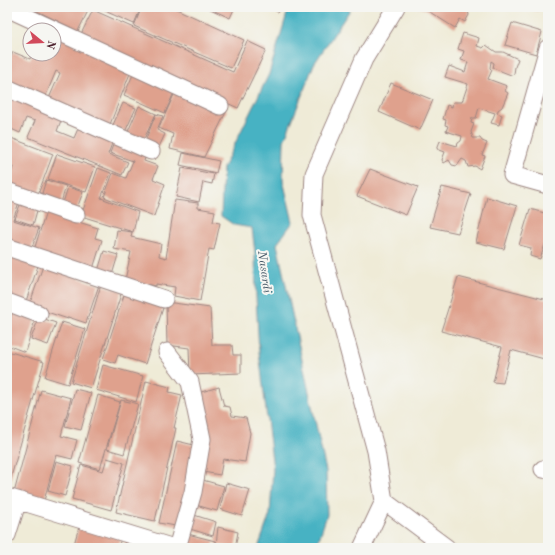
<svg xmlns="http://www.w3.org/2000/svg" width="555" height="555" viewBox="0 0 555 555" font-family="'Old Standard TT',serif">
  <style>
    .water { fill: #46b2c3; stroke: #486877 }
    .building { fill: #dfa18d }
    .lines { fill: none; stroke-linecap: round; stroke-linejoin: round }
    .minor-casing { stroke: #9c8581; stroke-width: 19 }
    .minor { stroke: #fff; stroke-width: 17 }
    .labels { text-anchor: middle; stroke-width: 4; stroke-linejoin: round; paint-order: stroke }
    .water-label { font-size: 12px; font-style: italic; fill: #485a68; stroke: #f6f6f2 }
  </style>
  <rect width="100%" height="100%" fill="#f6f6f2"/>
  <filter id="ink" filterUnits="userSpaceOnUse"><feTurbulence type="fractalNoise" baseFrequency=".025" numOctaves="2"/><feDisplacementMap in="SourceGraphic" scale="8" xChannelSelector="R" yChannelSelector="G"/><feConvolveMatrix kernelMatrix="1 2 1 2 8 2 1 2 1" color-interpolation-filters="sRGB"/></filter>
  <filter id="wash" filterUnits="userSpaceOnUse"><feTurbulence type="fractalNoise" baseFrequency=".012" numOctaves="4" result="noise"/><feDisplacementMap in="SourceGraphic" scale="16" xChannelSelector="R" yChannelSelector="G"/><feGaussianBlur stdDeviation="0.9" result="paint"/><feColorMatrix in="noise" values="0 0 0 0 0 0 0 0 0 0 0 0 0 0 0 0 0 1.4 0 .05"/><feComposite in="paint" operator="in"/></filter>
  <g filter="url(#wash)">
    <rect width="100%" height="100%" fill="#efebd7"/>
    <path class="water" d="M289 7H352L314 64 284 141 283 180 293 222 277 244 326 471 327 515 316 548H258L270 514 273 469 259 352 256 297 255 253 252 228 234 225 221 216 223 168 269 74Z"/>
    <g id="blocks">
      <path class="building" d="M37 7H90L78 31 35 10Z
        M96 7H141L134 24Z
        M142 7H172L244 40 231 68 134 26Z
        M206 7H235L230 18Z
        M267 7H280L278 12Z
        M417 7H470L468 11 469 15 465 22 460 19 455 28 425 9Z
        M526 7H540L539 11H535Z
        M93 10 233 72 247 41 266 50 238 108 80 36Z
        M512 23 542 32 536 54 505 45Z
        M463 33 479 38 477 46 483 48 486 45 496 52H503L518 59 515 67 514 74 511 75 493 68 494 63 491 61 490 68 492 70 488 79 507 86 505 91 508 93 502 107 498 110 497 113 502 115 499 125 491 123 495 113 479 108 476 118H472L471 123 474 124 471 132 473 138H480L482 141 487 143 482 155 485 156 480 169 475 166 468 167 466 161 462 159 457 166 452 165 449 160 444 163 442 160 445 152 437 149 440 141 457 146 458 143 461 141 462 136 446 131 448 126 445 125 446 120 443 119 447 105 452 107 453 102H462L468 84 445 77 449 66 465 72 468 62 461 60 464 51 458 49Z
        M54 34 131 71 109 127 47 103 60 73 56 71 44 100 7 85V67L13 52 30 59 32 54H54Z
        M135 70 176 88 165 113 124 95Z
        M391 83 433 100 420 130 379 112Z
        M176 90 227 110 204 157 170 149 173 134 159 128Z
        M7 93 63 115 57 131 74 138 80 124 114 138 108 154 128 162 122 175 28 137 35 121 26 118 20 133 7 127Z
        M123 103 136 108 125 132 112 127Z
        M139 106 156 114 142 143 126 136Z
        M156 114 163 116 157 130 165 134 159 147 145 141Z
        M11 138 53 154 37 197 7 184 13 167 7 165V149Z
        M115 140 147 152 144 161 158 166 153 179 165 184 154 216 104 197 113 173 126 178 133 161 110 153Z
        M183 153 219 161 216 173 180 165Z
        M57 154 95 167 86 192 48 179Z
        M7 166 12 167 7 180Z
        M98 168 111 173 101 198 138 212 133 232 81 216Z
        M182 168 214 174 212 184 203 182 199 202 176 197Z
        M370 169 418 187 406 215 357 196Z
        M46 180 66 186 60 206 40 200Z
        M68 187 83 192 75 214 61 209Z
        M442 187 471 194 458 233 430 227Z
        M7 195 20 199 13 220 39 228 31 250 7 243Z
        M487 197 517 206 504 249 476 242Z
        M175 200 198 203V208L215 211 213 222 220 223 214 250 209 249 200 301 174 296 175 287 156 284V286L125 280 131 252 114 249 117 230 132 232 131 237 161 244 159 256 166 258Z
        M21 202 38 207 33 225 15 219Z
        M530 209 548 214V236L540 259 530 256 531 248 519 245Z
        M46 212 98 228 95 238 102 240 92 272 33 253Z
        M104 251 118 255 112 275 98 271Z
        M7 255 38 266 24 307 7 298Z
        M43 266 99 285 86 323 68 317V319L29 306Z
        M458 277 548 300V360L511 350 503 383 493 382 502 347 441 331Z
        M101 285 122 291 91 388 71 382Z
        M125 292 164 305 145 364 118 355 115 363 103 359Z
        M166 302 210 308 212 345H232L233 355H241V373L190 375 189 348 167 345Z
        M12 312 35 320 25 352 7 345V332Z
        M39 317 56 323 48 345 31 339Z
        M62 322 85 329 68 384 45 377Z
        M7 351 44 362 7 491Z
        M103 365 143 376 136 402 96 390Z
        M146 381 170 387 169 392 182 395 174 428H176L155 521 116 512Z
        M219 387 224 406 230 407 232 416 246 418 250 433 245 462 223 459 220 475 203 472 194 394Z
        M75 389 91 393 81 430 65 426Z
        M41 390 71 398 61 436 77 440 72 459 56 455 44 501 14 493Z
        M98 395 120 402 100 469 79 463Z
        M121 400 138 404 124 454 107 449Z
        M177 441 198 446 181 527 159 523Z
        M107 458 124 463 111 510 72 499 81 465 103 471Z
        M56 461 73 466 65 496 48 491Z
        M199 479 224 486 217 511 192 504Z
        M226 483 250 490 242 516 220 509Z
        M194 515 216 522 213 536 190 529Z
        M80 523 122 535 118 548H73Z
        M218 527 238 532 235 548 216 545Z
        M184 533 215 541 212 548H179Z
        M126 537 165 548H123Z"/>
    </g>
  </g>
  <g filter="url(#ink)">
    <use href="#blocks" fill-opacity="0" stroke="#9c8581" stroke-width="1"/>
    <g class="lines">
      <g class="minor-casing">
        <path id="minor" d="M7 8 220 106
          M548 48 512 175 548 185
          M7 88 151 151
          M7 191 76 215
          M7 247 164 299
          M7 302 39 314
          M167 352 190 382 202 439 193 492 177 548
          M543 469 548 470
          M7 497 174 548
          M384 501 447 548
          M7 535 18 500
          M362 548 384 501 376 451 312 215 314 174 364 59 396 7"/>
      </g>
      <use href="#minor" class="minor"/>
    </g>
  </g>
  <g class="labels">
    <g class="water-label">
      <text transform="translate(265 272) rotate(82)" y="4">Nasardi</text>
    </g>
  </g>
  <rect width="555" height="555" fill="none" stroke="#f6f6f2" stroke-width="24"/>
  <g transform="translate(42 42) rotate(108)"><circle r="19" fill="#f6f6f2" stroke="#b1a0a2"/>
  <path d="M0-3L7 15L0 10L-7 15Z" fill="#d1495b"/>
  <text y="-6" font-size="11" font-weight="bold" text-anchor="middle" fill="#4a1f2b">N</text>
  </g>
</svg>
